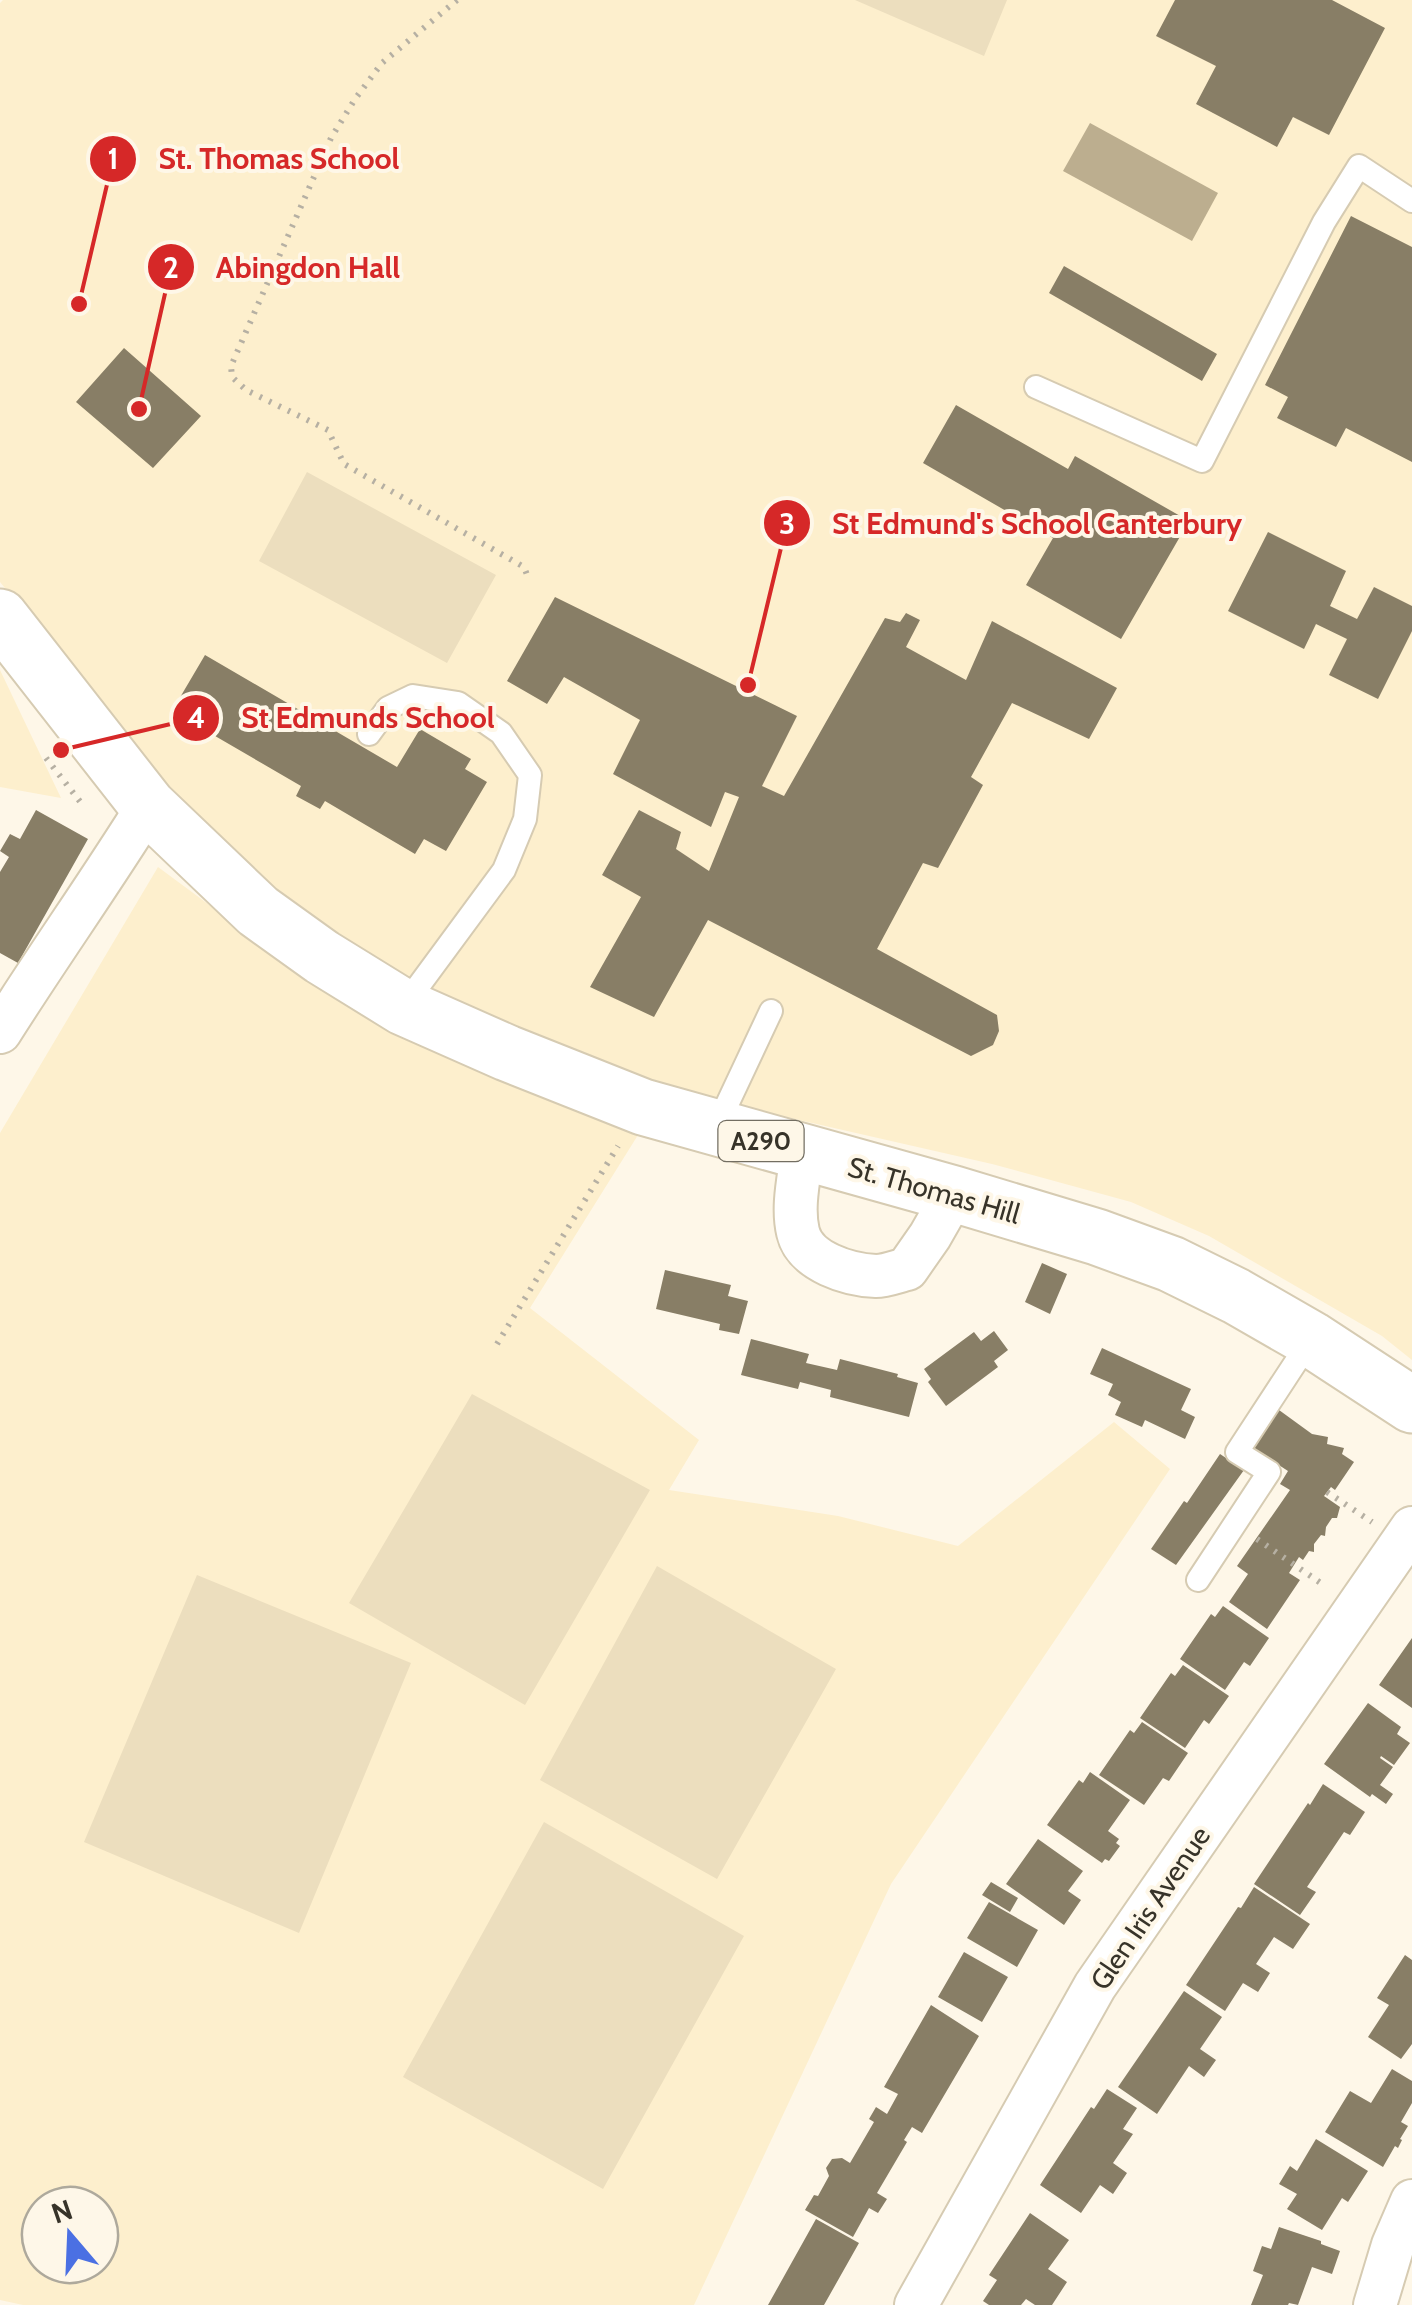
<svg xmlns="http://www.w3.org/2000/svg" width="1412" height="2305" viewBox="0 0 1412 2305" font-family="Cabin,sans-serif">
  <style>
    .built { fill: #fdefcd; fill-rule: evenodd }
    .green { fill: #ecdebe }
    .water { fill: #bcae8f }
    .building { fill: #887e66 }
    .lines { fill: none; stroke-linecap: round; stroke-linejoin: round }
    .lane-casing { stroke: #d6cbb2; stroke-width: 26 }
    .street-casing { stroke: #d6cbb2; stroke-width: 46 }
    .primary-casing { stroke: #d6cbb2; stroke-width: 59 }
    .path { stroke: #b6b0a3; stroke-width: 6; stroke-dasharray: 2.5 8; stroke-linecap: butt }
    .lane { stroke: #fff; stroke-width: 22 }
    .street { stroke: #fff; stroke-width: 42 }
    .primary { stroke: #fff; stroke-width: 55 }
    .labels { text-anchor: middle; stroke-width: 8; stroke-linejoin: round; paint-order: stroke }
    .shield { fill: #fef7e8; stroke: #736e62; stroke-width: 2.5 }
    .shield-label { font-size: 25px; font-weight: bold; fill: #373329 }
    .street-label { font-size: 28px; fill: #373329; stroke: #fef7e8 }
    .leader { fill: none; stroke: #d62828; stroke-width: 4 }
    .callout-dot { fill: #d62828; stroke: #fef7e8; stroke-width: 4 }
    .mark-label { font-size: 30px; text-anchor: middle; font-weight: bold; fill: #fff }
    .callout-label { font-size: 30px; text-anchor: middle; font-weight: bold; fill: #d62828; stroke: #fef7e8; stroke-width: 8; stroke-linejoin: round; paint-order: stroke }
  </style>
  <rect width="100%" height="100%" fill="#fef7e8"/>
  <path class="built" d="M3 0H1412V1360L1382 1336 1209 1236 1131 1202 992 1164 799 1120 635 1079 386 970 308 915 244 864 155 772 0 582V3Z
    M0 670 61 798 0 787Z
    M158 867 350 1009 612 1126 638 1135 530 1308 699 1440 669 1490 838 1516 958 1546 1114 1422 1170 1469 891 1884 694 2305H23L0 2300V1133ZM40 2205H100V2265H40Z"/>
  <path class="green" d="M855 0H1007L984 56Z
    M307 472 496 575 447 663 259 561Z
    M472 1394 650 1490 525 1705 349 1603Z
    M657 1566 836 1669 717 1879 540 1780Z
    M197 1575 411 1663 299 1933 84 1842Z
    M544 1822 744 1936 603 2189 403 2077Z"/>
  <path class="water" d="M1090 123 1218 193 1192 241 1063 171Z"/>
  <path class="building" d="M1175 0H1332L1385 28 1329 135 1293 117 1277 147 1196 104 1216 66 1156 36Z
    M1351 216 1412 247V462L1346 428 1336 447 1277 418 1288 397 1265 385Z
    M1064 266 1217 354 1202 381 1049 293Z
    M124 348 201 416 153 468 76 402Z
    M956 405 1068 469 1075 456 1189 521 1121 639 1026 585 1053 538 923 463Z
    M1268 532 1346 571 1330 606 1357 619 1374 587 1412 606V631L1378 699 1329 675 1347 639 1316 624 1304 649 1228 611Z
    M555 597 797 716 762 786 784 796 885 618 900 622 906 613 920 620 906 647 966 680 992 621 1117 688 1089 739 1012 703 971 777 983 785 938 868 923 863 877 949 997 1015 999 1031 993 1045 971 1056 708 920 654 1017 590 987 641 897 602 875 639 810 681 832 676 849 709 871 739 797 725 792 711 827 613 774 640 720 564 677 547 704 507 681Z
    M205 655 397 767 420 729 471 759 465 769 487 782 446 851 424 839 415 854 325 801 320 809 296 796 301 786 172 711Z
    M36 810 88 839 18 963 0 953V872L9 857 0 851 10 834 20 839Z
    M1042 1263 1067 1274 1050 1314 1025 1302Z
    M665 1270 731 1285 728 1296 748 1301 739 1334 719 1330 720 1324 656 1309Z
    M994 1331 1008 1350 994 1361 998 1367 946 1406 928 1382 931 1379 924 1369 974 1332 981 1341Z
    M751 1339 809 1354 806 1363 837 1370 840 1359 898 1374 897 1377 918 1383 909 1417 830 1397 831 1390 800 1382 798 1389 741 1375Z
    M1102 1348 1191 1389 1181 1410 1195 1417 1185 1439 1145 1420 1142 1427 1115 1415 1121 1402 1108 1395 1113 1384 1090 1374Z
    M1279 1410 1312 1434 1328 1437 1327 1444 1344 1448 1342 1454 1354 1462 1335 1490 1331 1487 1324 1496 1340 1507 1337 1518H1332L1326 1527 1325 1536 1321 1535 1314 1544V1552L1309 1551 1303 1560 1299 1557 1289 1573 1300 1580 1267 1629 1229 1602 1248 1574 1237 1566 1290 1490 1280 1484 1288 1471 1253 1448Z
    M1220 1454 1244 1470 1176 1565 1151 1549 1184 1501 1187 1503Z
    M1223 1606 1269 1638 1250 1666 1244 1662 1225 1690 1180 1659 1211 1614 1215 1617Z
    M1412 1638V1708L1379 1685Z
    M1183 1665 1229 1696 1209 1724 1204 1720 1185 1748 1140 1718 1171 1673 1175 1676Z
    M1368 1703 1401 1727 1397 1734 1410 1743 1394 1765 1381 1756 1380 1758 1393 1767 1380 1785 1393 1794 1386 1804 1372 1794 1370 1797 1324 1764Z
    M1142 1722 1188 1753 1169 1781 1163 1778 1144 1805 1099 1775 1130 1730 1134 1733Z
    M1090 1772 1130 1800 1108 1831 1119 1839 1116 1843 1120 1846 1109 1861 1105 1859 1102 1863 1047 1825 1079 1780 1083 1783Z
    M1323 1784 1365 1812 1350 1835 1344 1832 1307 1887 1316 1892 1300 1915 1254 1884 1308 1803 1310 1805Z
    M1038 1839 1083 1871 1068 1891 1081 1900 1064 1925 1006 1884Z
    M991 1882 1018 1898 1010 1912 982 1895Z
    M1254 1887 1310 1924 1293 1949 1274 1937 1256 1964 1270 1973 1258 1992 1243 1983 1225 2011 1186 1985 1238 1907 1241 1908Z
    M989 1902 1038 1930 1017 1967 967 1938Z
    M964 1952 1008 1977 982 2022 938 1997Z
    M1405 1955 1412 1960V2044L1401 2059 1368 2037 1389 2005 1377 1998Z
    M1184 1991 1222 2017 1200 2049 1216 2060 1204 2077 1189 2066 1157 2114 1118 2087Z
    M931 2005 979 2036 922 2133 912 2127 904 2140 907 2142 877 2193 887 2199 878 2213 869 2208 853 2237 805 2210 814 2195 818 2196 829 2176 826 2168 832 2159 842 2158 850 2163 874 2122 869 2119 876 2107 887 2114 898 2094 884 2087Z
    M1392 2069 1412 2081V2103L1401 2122 1408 2126 1400 2139 1402 2140 1398 2148 1395 2146 1383 2167 1325 2132 1350 2091 1371 2103Z
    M1107 2089 1137 2108 1123 2129 1133 2134 1113 2163 1127 2173 1113 2194 1100 2185 1081 2213 1040 2185 1091 2107 1094 2109Z
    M1316 2139 1368 2171 1348 2202 1342 2198 1322 2230 1287 2209 1297 2194 1279 2184 1290 2166 1297 2171Z
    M1030 2213 1069 2240 1048 2269 1067 2282 1052 2305H1035L1026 2299 1021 2305H989L983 2301 997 2280 989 2275Z
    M816 2219 859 2243 824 2305H768Z
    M1279 2227 1321 2241V2244L1340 2251 1332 2274 1312 2267 1298 2305 1289 2303 1288 2305H1251L1263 2275 1253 2271 1262 2246 1271 2249Z"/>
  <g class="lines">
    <g class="lane-casing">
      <path id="lane" d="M1036 387 1202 461 1324 222 1359 166 1412 201
        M369 734 388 708 413 696 458 703 501 733 530 775 525 819 504 870 403 1007
        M716 1128 771 1011
        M1198 1580 1269 1472 1237 1452 1311 1339"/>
    </g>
    <g class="street-casing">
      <path id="street" d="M0 1032C48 956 100 883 148 806
        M802 1153C799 1178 792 1207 798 1232 805 1262 849 1275 876 1276 886 1276 898 1271 907 1269L930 1236 954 1194
        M916 2305 1095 1986 1412 1528
        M1375 2305 1393 2245 1412 2201"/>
    </g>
    <g class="primary-casing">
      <path id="primary" d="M0 617 148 806 258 911 322 957 403 1007 507 1053 643 1107 954 1194 1097 1237 1171 1264 1236 1296 1311 1339 1412 1405"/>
    </g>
    <path class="path" d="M457 0 382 63 355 99 331 138 231 366 232 377 246 390 328 430 344 464 524 567 529 580
      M46 758 82 804
      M497 1344 618 1146
      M1327 1492 1372 1522
      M1257 1539 1325 1586"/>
    <use href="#lane" class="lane"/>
    <use href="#street" class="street"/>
    <use href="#primary" class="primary"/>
  </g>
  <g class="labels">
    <rect class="shield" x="718.5" y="1121" width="85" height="40" rx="8"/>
    <g class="shield-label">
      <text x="761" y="1150">A290</text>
    </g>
    <g class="street-label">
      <text transform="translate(934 1190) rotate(16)" y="10">St. Thomas Hill</text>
      <text transform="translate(1150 1908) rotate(-56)" y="10">Glen Iris Avenue</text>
    </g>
  </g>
  <path class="leader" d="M79 304L113 159M139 409L171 267M748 685L787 523M61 750L196 718"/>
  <g class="callout-dot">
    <circle cx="79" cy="304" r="10"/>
    <circle cx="139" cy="409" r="10"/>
    <circle cx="748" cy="685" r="10"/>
    <circle cx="61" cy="750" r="10"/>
    <circle cx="113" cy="159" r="25"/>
    <circle cx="171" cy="267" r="25"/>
    <circle cx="787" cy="523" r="25"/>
    <circle cx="196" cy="718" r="25"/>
  </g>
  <g class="mark-label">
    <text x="113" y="169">1</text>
    <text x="171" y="278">2</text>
    <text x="787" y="534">3</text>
    <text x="196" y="728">4</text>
  </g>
  <g class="callout-label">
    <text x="279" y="169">St. Thomas School</text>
    <text x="308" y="278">Abingdon Hall</text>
    <text x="1037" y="534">St Edmund's School Canterbury</text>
    <text x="368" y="728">St Edmunds School</text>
  </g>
  <g transform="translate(70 2235) rotate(341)"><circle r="48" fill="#fef7e8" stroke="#aea99c" stroke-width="2.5"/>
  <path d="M0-8L18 38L0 25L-18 38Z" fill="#4b70e3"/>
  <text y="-15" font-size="28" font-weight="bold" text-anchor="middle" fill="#373329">N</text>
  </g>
</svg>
